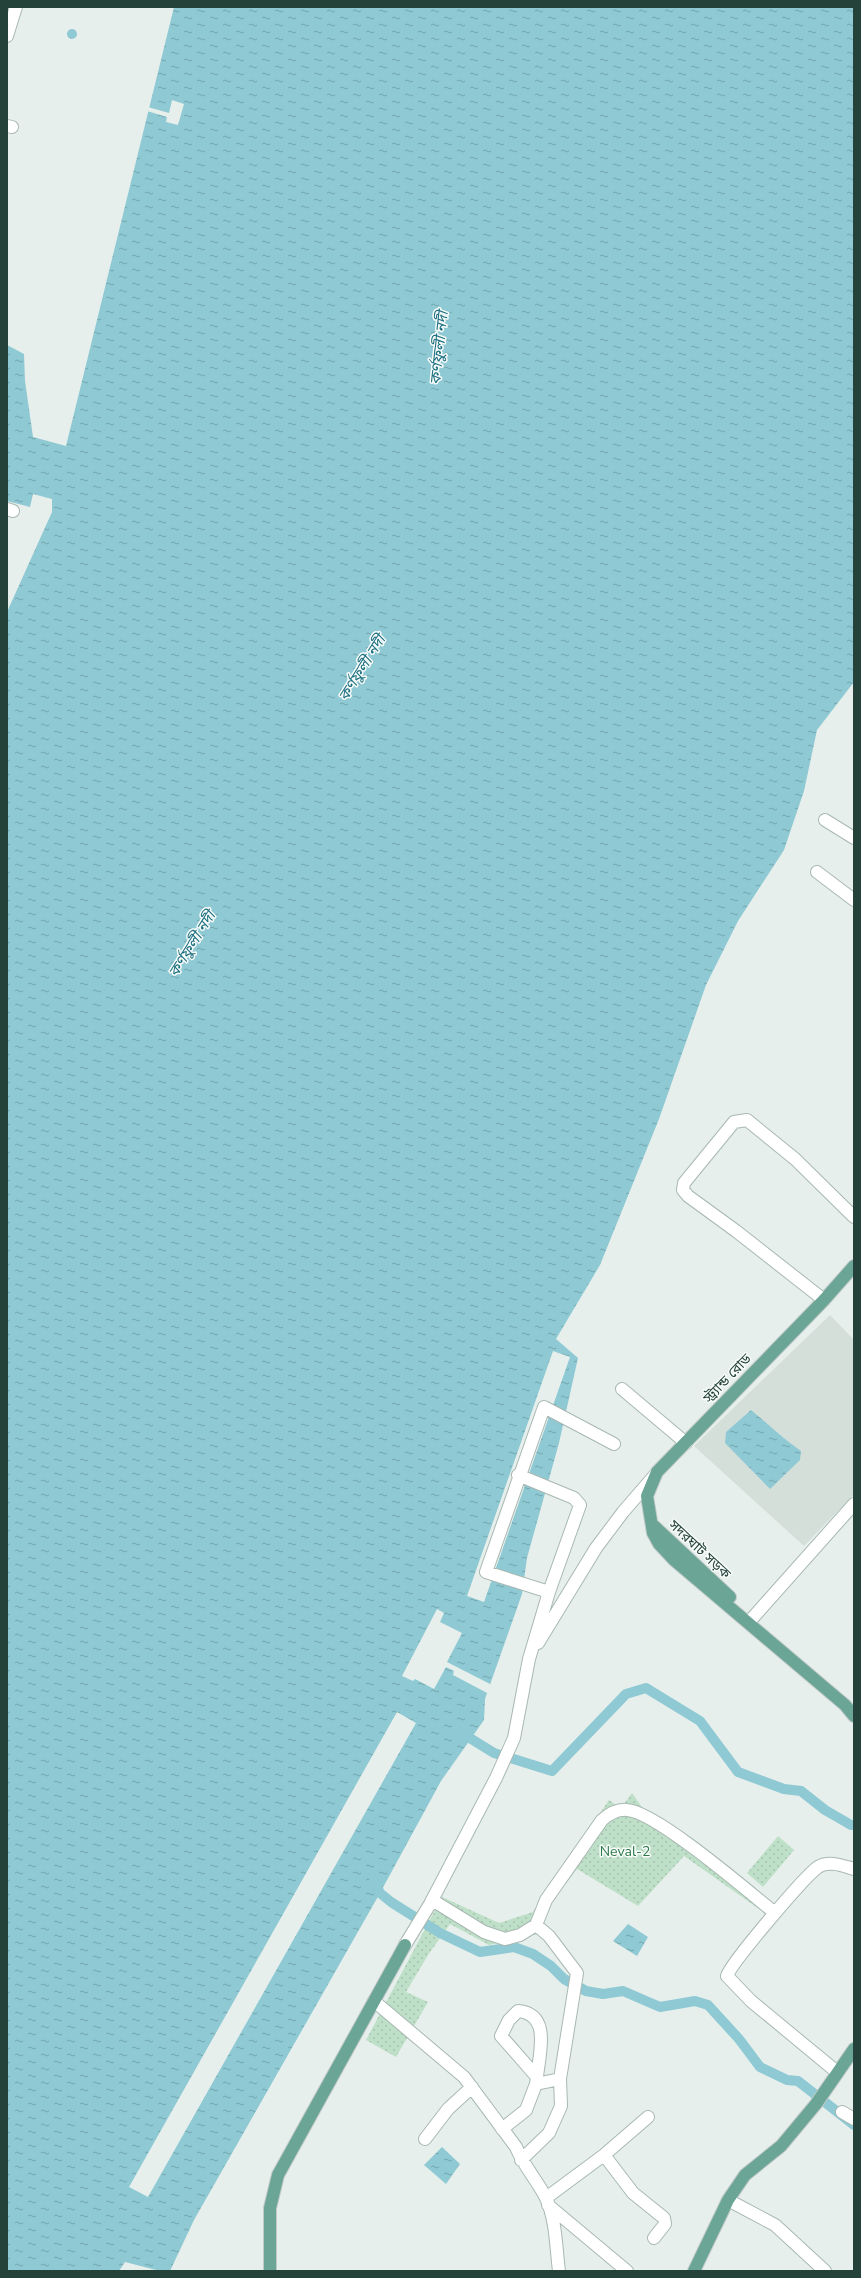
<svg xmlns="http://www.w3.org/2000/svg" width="861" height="2278" viewBox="0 0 861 2278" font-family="'Nunito Sans','Noto Sans Bengali',sans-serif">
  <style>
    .built { fill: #d4dfda }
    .park { fill: url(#park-dots) }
    .water { fill: url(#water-ripples) }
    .pier { fill: #e6efeb }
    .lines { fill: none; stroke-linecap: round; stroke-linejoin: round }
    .canal { stroke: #8ec9d4; stroke-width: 10 }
    .minor-casing { stroke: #a8b8b2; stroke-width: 14 }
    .major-casing { stroke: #c2cac8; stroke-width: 14 }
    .minor { stroke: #fff; stroke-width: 12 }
    .major { stroke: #6aa596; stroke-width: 12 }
    .labels { text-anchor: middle; stroke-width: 3; stroke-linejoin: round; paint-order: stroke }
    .street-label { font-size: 14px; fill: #24423a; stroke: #f7fbf9 }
    .park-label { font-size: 14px; fill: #2d7a4b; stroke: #f7fbf9 }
    .water-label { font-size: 15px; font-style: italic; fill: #1c6f80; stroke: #f7fbf9 }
  </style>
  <defs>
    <pattern id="park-dots" width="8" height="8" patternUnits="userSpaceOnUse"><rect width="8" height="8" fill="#bfe0c8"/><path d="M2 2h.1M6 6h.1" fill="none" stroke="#a4c1ad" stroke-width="1.8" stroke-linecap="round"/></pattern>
    <pattern id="water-ripples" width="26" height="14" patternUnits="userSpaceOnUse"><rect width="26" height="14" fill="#8ec9d4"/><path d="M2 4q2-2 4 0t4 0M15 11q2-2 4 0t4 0" fill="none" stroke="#74a5ad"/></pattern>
  </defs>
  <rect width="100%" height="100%" fill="#e6efeb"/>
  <path class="built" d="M830 1315 854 1340V1494L804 1546 694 1446Z"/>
  <path class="park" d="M632 1793 649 1817 669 1827 766 1914 684 1856 638 1906 577 1869 544 1912 537 1934 489 1945 450 1924 428 1955 406 1992 428 2002 396 2057 366 2040 442 1897 499 1923 533 1912 609 1800 621 1808Z
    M778 1836 794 1850 763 1887 747 1873Z"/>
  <path class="water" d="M174 7H854V682L817 730 804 791 784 850 738 921 706 985 659 1119 600 1265 556 1339 578 1358 559 1443 527 1558 522 1594 485 1699 484 1720 441 1781 380 1893 194 2220 170 2271H160L125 2262 119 2271H7V612L52 512V499L33 494 30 507 7 501V345L24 354 25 381 33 437 66 446Z
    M67 34a5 5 0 1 1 10 0a5 5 0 1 1-10 0Z
    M751 1410C768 1424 783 1439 801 1451L800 1460 770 1489 725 1443 726 1432Z
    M628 1924 648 1937 637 1956 613 1941Z
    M442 2147 460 2164 446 2184 424 2165Z"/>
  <path class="pier" d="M172 100 184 104 178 125 166 122 167 117 147 111 148 107 169 113Z
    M553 1351 570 1357 484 1602 467 1596Z
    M437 1609 444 1613 440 1622 462 1633 447 1662 492 1685 489 1694 453 1675 454 1671 446 1667 434 1689 415 1679 413 1681 402 1676Z
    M397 1712 416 1723 148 2197 129 2187Z"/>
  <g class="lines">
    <path class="canal" d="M460 1732 494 1753 552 1771 626 1694 646 1688 700 1721 738 1772 784 1789 801 1791 825 1810 851 1825H854
      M374 1881 380 1893 391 1902 440 1933 480 1952 514 1947 533 1954 551 1966 564 1979 586 1991 603 1994 623 1991 660 2007 695 2001 708 2005 739 2039 760 2067 787 2080 798 2081 854 2125"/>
    <g class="minor-casing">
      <path id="minor" d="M7 36 16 7
        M7 126 12 127
        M7 509 13 511
        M825 820 854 838
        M817 872 854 900
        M824 1300 736 1231 688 1196 683 1190 684 1183 734 1122 747 1120 795 1159 854 1217
        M622 1389 686 1443
        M549 1592 486 1572 544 1407 614 1444
        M749 1622 854 1504
        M538 1643 596 1548 623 1512 655 1475
        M432 1900 484 1932 505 1939 520 1935 536 1925 546 1900 602 1820C609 1814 618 1809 627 1810 655 1811 749 1892 775 1913
        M405 1945 430 1904 496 1778 514 1738 529 1659 549 1592 580 1505 574 1498 518 1475
        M374 2001 464 2077 516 2147C523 2165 537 2180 546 2198 556 2219 556 2248 559 2271
        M837 2072 751 2001 727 1976C731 1963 804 1877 818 1867 829 1860 843 1866 854 1869
        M536 2084 537 2077C539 2054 552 2014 518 2011L509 2020 501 2036 537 2077
        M842 2112 854 2119
        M502 2129 526 2110 536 2084 560 2079
        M425 2139 448 2109 472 2087
        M604 2155 633 2193 664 2218 665 2224 654 2238
        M521 2160 549 2133 561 2106 560 2079 577 1973 549 1936 536 1925
        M546 2198 604 2155 648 2117
        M728 2200 775 2225 825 2271
        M548 2205 627 2271"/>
    </g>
    <g class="major-casing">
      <path id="major" d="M854 1266 824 1300 657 1472 647 1496 653 1533 659 1544 674 1560 845 1705 854 1716
        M654 1526 730 1597
        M270 2271V2208L278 2175 405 1945
        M694 2271 728 2200 745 2175 781 2146 816 2104 854 2049"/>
    </g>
    <use href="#minor" class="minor"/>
    <use href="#major" class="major"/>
  </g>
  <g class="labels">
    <g class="street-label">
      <text transform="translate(727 1378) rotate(-46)" y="5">স্ট্র্যান্ড রোড</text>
      <text transform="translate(700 1549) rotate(43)" y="5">সদরঘাট সড়ক</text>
    </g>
    <g class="park-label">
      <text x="625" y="1856">Neval-2</text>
    </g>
    <g class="water-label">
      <text transform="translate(439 348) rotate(-84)" y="5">কর্ণফুলী নদী</text>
      <text transform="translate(362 668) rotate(-58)" y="5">কর্ণফুলী নদী</text>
      <text transform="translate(192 944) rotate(-58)" y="5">কর্ণফুলী নদী</text>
    </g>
  </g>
  <rect width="861" height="2278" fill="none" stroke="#24423a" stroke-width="16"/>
</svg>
